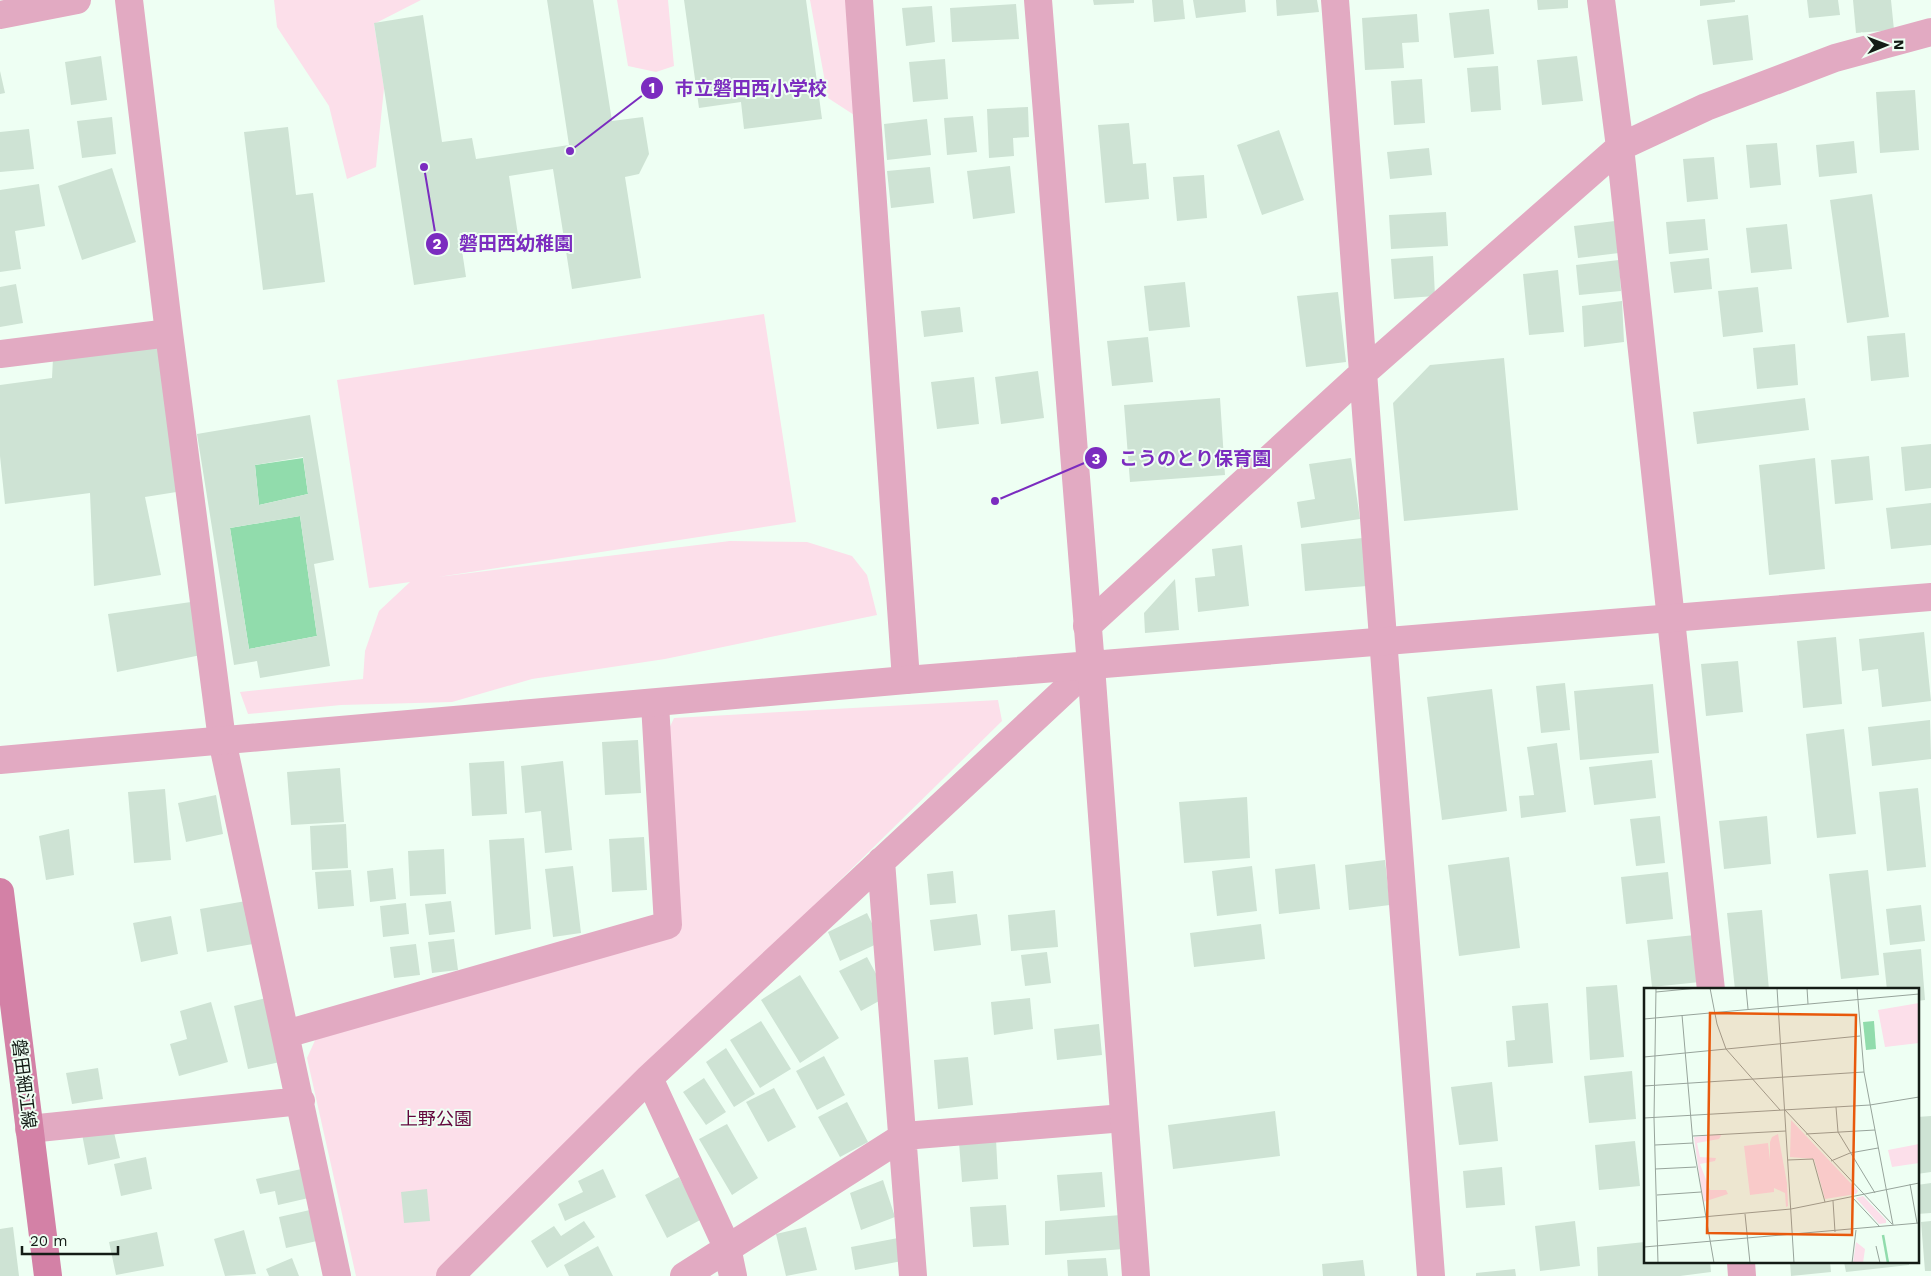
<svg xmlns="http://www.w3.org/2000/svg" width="1931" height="1276" viewBox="0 0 1931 1276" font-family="'Work Sans','Noto Sans JP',sans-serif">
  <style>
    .green { fill: #fcdfea }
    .water { fill: #91dcac }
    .building { fill: #cee3d4; fill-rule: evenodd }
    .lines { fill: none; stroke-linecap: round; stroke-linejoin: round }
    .minor { stroke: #e2aac2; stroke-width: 28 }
    .tertiary { stroke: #e2aac2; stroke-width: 28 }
    .secondary { stroke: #d381a6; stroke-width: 28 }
    .labels { text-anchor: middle; stroke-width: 4; stroke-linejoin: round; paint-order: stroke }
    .street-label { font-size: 18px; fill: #141c16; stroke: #eefff3 }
    .park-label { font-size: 18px; fill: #63053c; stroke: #eefff3 }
    .inset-river { fill: none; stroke: #91dcac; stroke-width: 2.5 }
    .inset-road { fill: none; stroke: #97a49b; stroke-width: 1 }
    .view { fill: #e8590c; fill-opacity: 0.15; stroke: #e8590c; stroke-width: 2.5 }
    .inset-edge { fill: none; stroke: #141c16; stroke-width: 2.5 }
    .leader { fill: none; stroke: #7b2cbf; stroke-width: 2 }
    .callout-dot { fill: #7b2cbf; stroke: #eefff3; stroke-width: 2 }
    .mark-label { font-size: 15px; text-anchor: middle; font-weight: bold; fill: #fff }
    .callout-label { font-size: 19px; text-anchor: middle; font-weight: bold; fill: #7b2cbf; stroke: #eefff3; stroke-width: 4; stroke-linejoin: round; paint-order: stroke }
  </style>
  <rect width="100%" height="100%" fill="#eefff3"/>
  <path class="green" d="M274 0H421L374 24 384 88 376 167 347 179 329 106 277 27Z
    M617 0H668L674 66 656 72 628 66Z
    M810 0H855L868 124 828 98Z
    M764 314 796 522 438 577 730 541 807 542 852 556 867 575 877 615 665 659 532 679 452 702 341 705 248 714 240 692 363 679 365 651 379 611 410 582 369 588 337 380Z
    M998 700 1002 721 437 1276H356L307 1058 317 1036 661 934 663 742 674 718Z"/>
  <path class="water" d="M303 458 308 494 259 505 255 465Z
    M300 516 317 636 249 649 230 528Z"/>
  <path class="building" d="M547 0H593L612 121 643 117 649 154 639 174 625 177 641 278 572 289 553 169 509 176 518 235 461 244 466 277 414 285 374 23 423 15 442 142 472 138 476 159 569 145Z
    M684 0H806L822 119 744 129 741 102 699 108Z
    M1093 0H1134V3L1094 5Z
    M1152 0H1183L1185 19 1154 22Z
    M1193 0H1245L1246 12 1196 18Z
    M1276 0H1317L1319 12 1277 16Z
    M1537 0H1568V8L1538 10Z
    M1700 0H1735V2L1700 6Z
    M1807 0H1838L1840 15 1809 18Z
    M1853 0H1891L1894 30 1856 33Z
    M1016 4 1019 39 952 42 950 8Z
    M932 6 935 42 906 46 902 8Z
    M1489 9 1494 54 1454 58 1449 13Z
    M1417 14 1419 42 1402 43 1404 68 1365 70 1362 18Z
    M1748 15 1753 60 1713 65 1707 20Z
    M101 56 107 100 71 105 65 62Z
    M1577 56 1583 101 1542 105 1537 60Z
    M945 59 948 99 913 102 909 62Z
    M1498 66 1501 110 1471 112 1467 68Z
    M0 71 5 93 0 94Z
    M1422 79 1425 123 1394 125 1391 81Z
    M1915 90 1919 150 1880 153 1876 92Z
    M1028 107 1029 137 1013 138 1014 156 989 158 987 109Z
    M973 116 977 152 947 155 944 118Z
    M112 117 116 154 82 158 77 121Z
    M927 119 931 155 887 160 884 124Z
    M1129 123 1133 164 1146 163 1149 199 1105 203 1098 125Z
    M288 127 296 195 313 193 325 282 263 290 244 132Z
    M29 129 34 169 0 172V132Z
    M1279 130 1304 200 1262 215 1237 145Z
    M1854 141 1857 173 1819 177 1816 145Z
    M1777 143 1781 185 1750 188 1746 145Z
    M1429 148 1432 175 1390 179 1387 152Z
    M1714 157 1718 199 1687 202 1683 159Z
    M1010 166 1015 213 973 219 967 171Z
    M930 167 934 203 891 208 887 171Z
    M112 168 136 242 82 260 58 186Z
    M1204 175 1207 218 1177 221 1173 177Z
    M39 184 45 226 15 231 21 269 0 272V190Z
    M1872 194 1889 317 1847 323 1830 200Z
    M1446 212 1448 246 1391 249 1389 215Z
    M1705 219 1708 250 1669 254 1666 222Z
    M1615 221 1619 253 1578 258 1574 226Z
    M1787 224 1792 269 1751 273 1746 228Z
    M1433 256 1435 296 1394 299 1391 259Z
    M1709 258 1712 289 1674 293 1670 262Z
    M1619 260 1621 291 1579 295 1576 265Z
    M1558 270 1564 332 1529 335 1523 274Z
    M1185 282 1190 327 1149 331 1144 286Z
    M16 284 23 323 0 327V287Z
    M1758 287 1763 332 1723 337 1718 291Z
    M1338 292 1346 362 1306 367 1297 296Z
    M1622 301 1624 342 1584 347 1582 306Z
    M960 307 963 332 924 337 921 311Z
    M1905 333 1909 377 1871 381 1867 336Z
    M160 334 189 490 145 497 161 575 94 586 90 493 5 504 0 456V385L52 378 53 358Z
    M1148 337 1153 382 1112 386 1107 341Z
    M1795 344 1798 385 1757 389 1753 348Z
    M1504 358 1518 510 1404 521 1393 403 1430 365Z
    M1038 371 1044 418 1001 424 995 377Z
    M974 377 979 424 937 429 931 382Z
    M1220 398 1225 475 1130 482 1124 405Z
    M1805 398 1809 430 1697 444 1693 412Z
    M310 415 334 560 314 564 330 666 260 678 257 661 234 665 197 434ZM303 457 308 494 259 505 255 465ZM300 516 317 636 249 649 230 528Z
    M1931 444V488L1905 491 1901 447Z
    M1869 456 1873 500 1835 504 1831 460Z
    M1351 458 1360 519 1301 528 1297 502 1315 499 1309 464Z
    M1815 458 1825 569 1769 575 1759 465Z
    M1931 503V545L1891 549 1886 508Z
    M1363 538 1367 586 1305 591 1301 544Z
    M1242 545 1249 606 1198 612 1195 578 1215 576 1212 549Z
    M1175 579 1179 630 1145 633 1144 613Z
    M191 602 201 655 117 672 108 614Z
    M1924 632 1931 701 1882 707 1878 669 1862 671 1859 639Z
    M1836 637 1842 704 1803 708 1797 641Z
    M1738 661 1743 712 1706 716 1701 664Z
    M1565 683 1570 730 1541 733 1536 686Z
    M1653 684 1659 753 1580 760 1574 691Z
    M1492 689 1507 811 1442 820 1427 697Z
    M1930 720 1931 759 1872 766 1868 727Z
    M1844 729 1856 834 1817 838 1806 734Z
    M638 740 641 793 605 795 602 742Z
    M1557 743 1566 812 1521 818 1519 796 1534 795 1527 747Z
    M1652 760 1656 798 1594 805 1589 767Z
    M504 761 507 814 472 816 469 763Z
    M563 761 572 850 545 853 541 811 525 813 521 766Z
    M340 768 344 822 291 825 287 772Z
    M1918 788 1926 867 1887 871 1879 792Z
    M165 789 171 860 134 863 128 792Z
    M216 795 223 834 186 842 178 803Z
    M1247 797 1250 858 1184 863 1179 802Z
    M1660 816 1665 863 1636 866 1630 819Z
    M1767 816 1771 864 1724 869 1719 821Z
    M346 824 348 868 312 870 310 826Z
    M69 829 74 875 46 880 39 836Z
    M644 837 647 890 612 892 609 839Z
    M524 838 531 929 495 935 489 840Z
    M444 849 446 894 410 896 408 851Z
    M1509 857 1520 948 1459 956 1448 865Z
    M1385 860 1390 905 1349 910 1345 865Z
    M1315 864 1320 909 1279 914 1275 869Z
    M573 866 581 933 553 937 545 869Z
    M1252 866 1257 911 1217 916 1212 871Z
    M393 868 396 899 370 902 367 871Z
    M351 870 354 906 318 909 315 872Z
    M1868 870 1879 975 1841 979 1829 874Z
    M953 871 956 903 930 905 927 874Z
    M1668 872 1673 919 1626 924 1621 877Z
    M246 901 253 944 207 952 200 909Z
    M451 901 455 932 429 935 425 904Z
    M406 903 409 934 383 937 380 906Z
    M1921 905 1925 941 1890 945 1886 909Z
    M1055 910 1058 947 1011 951 1008 915Z
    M1762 910 1769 990H1735L1727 913Z
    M867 913 881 942 840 961 828 932Z
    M977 914 981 945 934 951 930 920Z
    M171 916 178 954 141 962 133 923Z
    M1261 924 1265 959 1194 967 1190 933Z
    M1695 935 1700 982 1652 987 1647 940Z
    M454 939 458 970 432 973 428 942Z
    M416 944 420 975 394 978 390 947Z
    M1921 949 1925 1000 1917 1001V990H1887L1883 953Z
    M1047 952 1051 983 1025 986 1021 955Z
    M867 957 888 996 861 1011 839 971Z
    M800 975 839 1038 800 1063 761 1000Z
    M1617 985 1624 1057 1590 1060 1586 987Z
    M266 998 280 1062 248 1069 234 1006Z
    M1030 998 1033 1029 994 1035 991 1002Z
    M211 1002 228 1062 179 1076 170 1044 187 1039 180 1011Z
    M1548 1003 1553 1063 1508 1067 1506 1041 1515 1040 1512 1006Z
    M761 1021 791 1069 760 1088 730 1040Z
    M1099 1024 1102 1055 1057 1060 1054 1029Z
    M726 1048 755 1094 734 1107 706 1062Z
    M824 1056 845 1095 817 1110 796 1071Z
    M968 1057 973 1105 938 1109 934 1060Z
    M98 1068 103 1099 72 1104 66 1073Z
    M1632 1071 1636 1119 1589 1123 1584 1076Z
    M704 1078 726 1112 706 1125 683 1092Z
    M1492 1082 1498 1141 1459 1145 1451 1087Z
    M774 1088 796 1127 768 1142 746 1102Z
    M847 1102 868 1142 840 1157 818 1117Z
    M1275 1111 1280 1156 1173 1169 1168 1125Z
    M1931 1116V1172L1917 1174V1147L1920 1146 1917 1117Z
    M727 1124 758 1178 732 1195 699 1139Z
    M113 1128 120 1158 88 1165 82 1134Z
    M996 1139 998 1179 962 1182 959 1142Z
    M1635 1141 1640 1186 1599 1190 1595 1145Z
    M146 1157 152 1189 121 1196 114 1164Z
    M1502 1167 1505 1205 1466 1208 1463 1171Z
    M306 1168 313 1197 278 1205 275 1191 260 1194 256 1179Z
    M603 1169 616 1197 565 1221 558 1204 583 1192 578 1181Z
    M1102 1172 1105 1207 1060 1211 1057 1175Z
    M679 1177 702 1219 667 1238 645 1195Z
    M883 1180 895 1217 861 1230 850 1193Z
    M1931 1183V1213L1917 1214V1185Z
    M427 1189 430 1221 404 1223 401 1192Z
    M1006 1205 1009 1245 973 1247 970 1207Z
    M310 1210 317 1241 286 1248 279 1217Z
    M1121 1215 1124 1249 1045 1255V1221Z
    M584 1221 595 1237 547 1268 531 1241 554 1226 561 1236Z
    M1575 1221 1580 1266 1540 1271 1535 1226Z
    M1931 1221V1271H1925L1921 1222Z
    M13 1227 19 1276H0V1229Z
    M806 1227 817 1270 786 1276 776 1234Z
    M244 1230 256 1274 225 1276 214 1239Z
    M157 1232 164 1266 116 1275 109 1242Z
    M898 1238 902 1261 855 1270 851 1247Z
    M1645 1242V1262H1710L1711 1272 1680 1276H1598L1597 1247Z
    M598 1246 613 1276H569L564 1265Z
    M292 1258 299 1276H269L266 1269Z
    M1106 1258 1108 1276H1068L1067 1260Z
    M1363 1260 1365 1276H1323L1322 1264Z
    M1790 1262H1830L1831 1272 1791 1276Z
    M1844 1262H1909V1265L1846 1272Z
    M1515 1269 1516 1276H1476V1273Z"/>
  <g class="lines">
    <path class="minor" d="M129 0 169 333 222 740 337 1276
      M859 0 906 680
      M1335 0 1431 1276
      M1601 0 1620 147 1711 990
      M0 15 77 0
      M0 354 169 333
      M1087 626 1363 373 1620 147 1706 107 1835 58 1931 32
      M881 861 913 1276
      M286 1034 668 925 655 704
      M649 1078 727 1247 733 1276
      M29 1129 301 1101
      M1741 1262 1742 1276
      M450 1276 649 1078 1091 666
      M684 1276 904 1136 1124 1118"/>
    <path class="tertiary" d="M1038 0 1091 666 1136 1276
      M0 760 906 680 1931 597"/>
    <path class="secondary" d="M0 892 48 1276"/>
  </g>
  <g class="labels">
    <g class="street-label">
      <text transform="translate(24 1084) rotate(83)" y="6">磐田細江線</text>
    </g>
    <g class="park-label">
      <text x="436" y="1125">上野公園</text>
    </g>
  </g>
  <g transform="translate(1644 988)">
    <rect width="275" height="275" fill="#eefff3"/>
    <path d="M275 15V55L241 59 234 22ZM147 132 214 203 212 206 181 211 170 171 146 169ZM78 146 75 151 53 155 56 169 72 170 71 173 56 176 66 202H82L84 206 59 214 50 149ZM134 146 143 195 144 218 142 219 141 205 130 200V204L106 207 100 158 124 155 126 172V154L128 149ZM275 156V175L248 179 244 162ZM219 208 242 232V235L235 236 212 210ZM212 254 221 261 219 275H209Z" fill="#fcdfea"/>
    <path d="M230 33 232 61 222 62 219 34Z" fill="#91dcac"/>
    <path class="inset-river" d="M239 247 244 275"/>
    <path class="inset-road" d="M12 0 10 130 14 275M66 0 73 36 82 61 136 122M102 0 104 21M133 0 150 275M163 0 164 16M213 0 220 84 249 237M12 4 54 0M38 27 49 155 70 275M0 31 275 6M0 69 216 48M0 98 220 84M192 119 194 144 231 205M141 122 248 236M0 130 226 117 275 109M162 146 231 142M49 148 142 143M11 157 49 155M144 172 169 171 181 214M187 173 206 165 234 160M11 181 52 179M266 196 273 235M13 207 57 204M208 209 236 239M189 213 191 244M101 226 106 275M14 233 147 221 275 195M232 258 236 275M0 259 275 235M208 275 212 242"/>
    <path class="view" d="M66 25 212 27 208 247 63 245Z"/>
    <rect width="275" height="275" class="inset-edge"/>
  </g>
  <path class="leader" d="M570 151L652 88M424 167L437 244M995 501L1096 458"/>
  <g class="callout-dot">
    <circle cx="570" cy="151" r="5"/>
    <circle cx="424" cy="167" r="5"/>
    <circle cx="995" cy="501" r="5"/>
    <circle cx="652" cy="88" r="12"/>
    <circle cx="437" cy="244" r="12"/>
    <circle cx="1096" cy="458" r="12"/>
  </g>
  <g class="mark-label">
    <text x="652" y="93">1</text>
    <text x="437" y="249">2</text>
    <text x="1096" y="464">3</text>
  </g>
  <g class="callout-label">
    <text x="751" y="95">市立磐田西小学校</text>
    <text x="516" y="250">磐田西幼稚園</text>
    <text x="1195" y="465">こうのとり保育園</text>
  </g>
  <g transform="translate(1886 45) rotate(89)" stroke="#eefff3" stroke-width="4" paint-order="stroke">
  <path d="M0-4L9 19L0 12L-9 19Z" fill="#141c16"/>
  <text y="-8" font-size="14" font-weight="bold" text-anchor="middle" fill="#141c16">N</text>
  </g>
  <path d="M22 1246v8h96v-8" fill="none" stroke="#141c16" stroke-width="2.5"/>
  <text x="30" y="1246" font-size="15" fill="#141c16" stroke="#eefff3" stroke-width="4" paint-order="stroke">20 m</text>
</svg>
